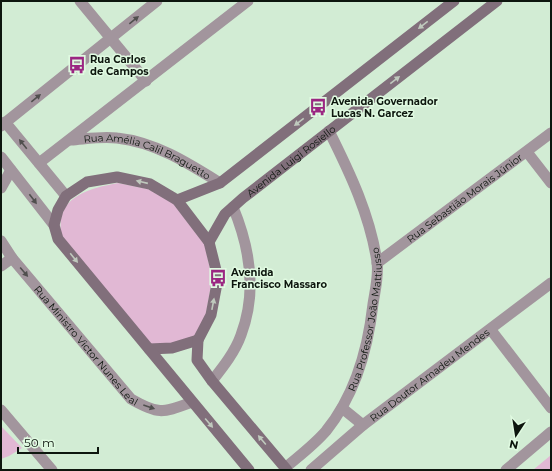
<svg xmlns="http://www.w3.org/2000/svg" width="552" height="471" viewBox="0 0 552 471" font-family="Montserrat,sans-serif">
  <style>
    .green { fill: #e1b8d4 }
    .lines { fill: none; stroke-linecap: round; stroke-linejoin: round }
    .minor { stroke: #a2959d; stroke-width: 11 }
    .tertiary { stroke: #a2959d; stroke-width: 11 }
    .secondary { stroke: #816f7b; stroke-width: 11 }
    .oneway { fill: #504f4e }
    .oneway2 { fill: #bfc9bd }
    .labels { text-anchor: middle; stroke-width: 3; stroke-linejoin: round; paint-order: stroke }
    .poi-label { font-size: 10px; font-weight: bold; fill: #0d160e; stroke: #e0fae1; text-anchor: start }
    .street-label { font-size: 10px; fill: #0d160e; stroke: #e0fae1 }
  </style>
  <rect width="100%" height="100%" fill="#d2ecd4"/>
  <path class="green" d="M118 183 148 189 173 203 205 245 212 279 206 314 195 336 171 344 150 345 62 238C53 198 86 189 118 183Z
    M1 426 22 448 9 456 1 459Z
    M551 455V470H533Z"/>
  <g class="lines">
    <g class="minor">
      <path d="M80 1 146 81"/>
      <path id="s1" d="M71 140C85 139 102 136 117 138 155 142 188 163 220 183"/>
      <path d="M527 152 551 183"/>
      <path d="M39 163 248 1"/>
      <path d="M1 188 11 170"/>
      <path id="s2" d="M1 241 12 258 131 399C159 415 162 413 192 402"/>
      <path id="s3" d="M377 263 551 133"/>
      <path d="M1 266 12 258"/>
      <path d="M491 330 551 408"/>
      <path d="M212 381C223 367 235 352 241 335 257 293 250 248 233 207"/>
      <path d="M342 408 363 425"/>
      <path d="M1 410 52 470"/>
      <path id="s4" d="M285 468C299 456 314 445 326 431 355 395 368 349 373 304 375 291 379 275 377 262 370 215 350 173 329 131"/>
      <path id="s5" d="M311 470 363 425 551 283"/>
      <path d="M506 470 551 432"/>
    </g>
    <path class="tertiary" d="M5 122 66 196
      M1 126 157 1
      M1 157 54 225"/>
    <g class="secondary">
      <path d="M177 200 220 183 454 1"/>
      <path id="s6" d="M209 242 225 214 243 198 497 1"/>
      <path d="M149 349 172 348 198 340"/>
      <path d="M249 470 58 239 54 225 58 210 66 196 87 182 117 177 150 184 177 200 209 242 218 278 211 315 198 340 197 360 212 381 287 470"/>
    </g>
  </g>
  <defs><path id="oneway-solid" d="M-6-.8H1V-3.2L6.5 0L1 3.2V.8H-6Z"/></defs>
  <g class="oneway">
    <use href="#oneway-solid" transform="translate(134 20) rotate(-39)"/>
    <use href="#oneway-solid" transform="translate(36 98) rotate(-39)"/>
    <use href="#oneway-solid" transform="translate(23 144) rotate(-129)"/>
    <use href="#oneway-solid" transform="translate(33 199) rotate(53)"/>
    <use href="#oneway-solid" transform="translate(24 272) rotate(50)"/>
    <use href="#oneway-solid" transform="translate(149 407) rotate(19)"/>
  </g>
  <g class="oneway2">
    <use href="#oneway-solid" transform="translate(423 25) rotate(142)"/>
    <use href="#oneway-solid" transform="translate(395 80) rotate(-38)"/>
    <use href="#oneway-solid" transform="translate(299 122) rotate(142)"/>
    <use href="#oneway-solid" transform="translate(142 182) rotate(-167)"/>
    <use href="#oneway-solid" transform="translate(74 258) rotate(51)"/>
    <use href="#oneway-solid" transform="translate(213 304) rotate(-79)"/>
    <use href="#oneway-solid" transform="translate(209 423) rotate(50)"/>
    <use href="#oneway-solid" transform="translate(262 440) rotate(-130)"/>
  </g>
  <defs>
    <g id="bus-bare" transform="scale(1.38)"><path d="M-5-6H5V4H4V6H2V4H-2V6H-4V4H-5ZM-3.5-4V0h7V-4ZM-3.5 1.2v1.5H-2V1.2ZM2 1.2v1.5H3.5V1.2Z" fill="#9b2682" stroke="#e0fae1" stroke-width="2.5" paint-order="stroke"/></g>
  </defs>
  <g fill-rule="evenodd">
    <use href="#bus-bare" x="77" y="65"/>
    <use href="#bus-bare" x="318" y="107"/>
    <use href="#bus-bare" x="218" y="278"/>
  </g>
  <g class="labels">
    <g class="poi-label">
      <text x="90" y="63">Rua Carlos<tspan x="90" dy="12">de Campos</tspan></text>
      <text x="331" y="105">Avenida Governador<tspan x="331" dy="12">Lucas N. Garcez</tspan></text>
      <text x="231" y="276">Avenida<tspan x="231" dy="12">Francisco Massaro</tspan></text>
    </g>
    <g class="street-label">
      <text dy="4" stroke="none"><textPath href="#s1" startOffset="80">Rua Amélia Calil Braguetto</textPath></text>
      <text dy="4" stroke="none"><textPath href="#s6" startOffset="117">Avenida Luigi Rosiello</textPath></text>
      <text dy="4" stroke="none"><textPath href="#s3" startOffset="109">Rua Sebastião Morais Júnior</textPath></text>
      <text dy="4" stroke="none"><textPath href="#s4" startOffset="176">Rua Professor João Mattiusso</textPath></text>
      <text dy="4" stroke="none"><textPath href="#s2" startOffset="135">Rua Ministro Victor Nunes Leal</textPath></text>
      <text dy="4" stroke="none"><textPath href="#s5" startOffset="152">Rua Doutor Amadeu Mendes</textPath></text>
    </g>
  </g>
  <rect width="552" height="471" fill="none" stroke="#0d160e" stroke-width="4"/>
  <g transform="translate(516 435) rotate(192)" stroke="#e0fae1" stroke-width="3" paint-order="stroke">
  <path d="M0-3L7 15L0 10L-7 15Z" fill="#0d160e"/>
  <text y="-6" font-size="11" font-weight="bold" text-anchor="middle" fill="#0d160e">N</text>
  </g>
  <path d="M18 447v6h80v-6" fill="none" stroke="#0d160e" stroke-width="2"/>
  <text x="24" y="447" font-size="12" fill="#0d160e" stroke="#e0fae1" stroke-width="3" paint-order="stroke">50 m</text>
</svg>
